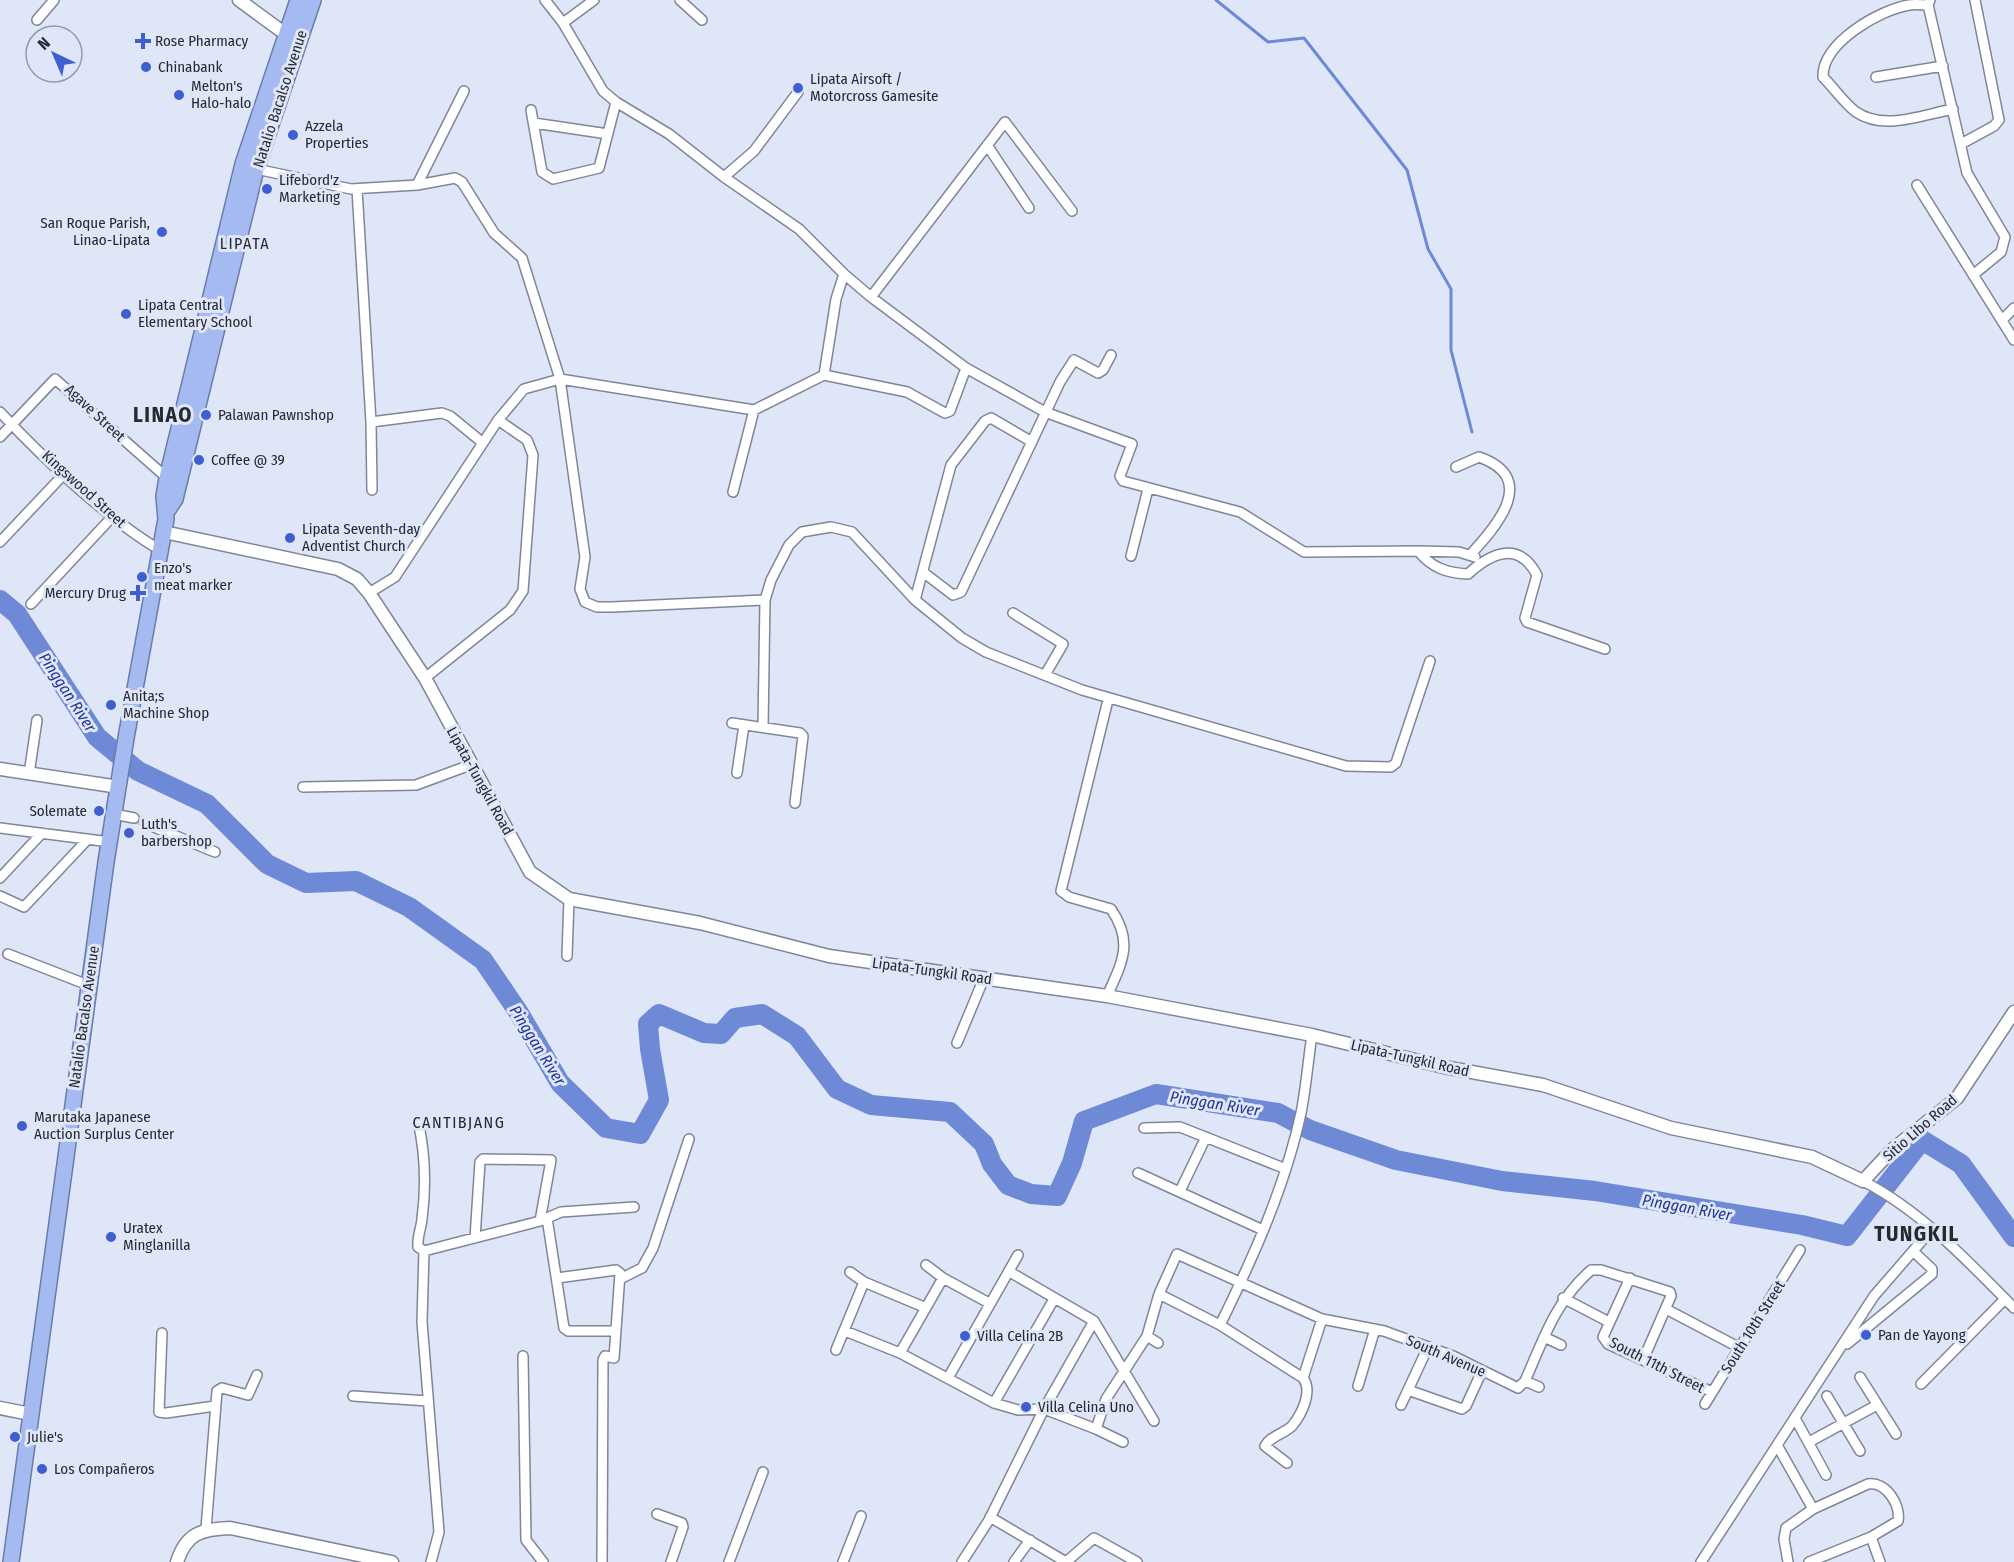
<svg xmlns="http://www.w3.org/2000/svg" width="2014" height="1562" viewBox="0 0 2014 1562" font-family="'Fira Sans Condensed',sans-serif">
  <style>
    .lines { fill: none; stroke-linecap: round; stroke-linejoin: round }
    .stream { stroke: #6e89d5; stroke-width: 3 }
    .river { stroke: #6e89d5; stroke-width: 20 }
    .minor-tunnel { stroke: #bac0d0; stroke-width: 9; stroke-dasharray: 9 4.5; stroke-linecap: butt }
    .minor-casing { stroke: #7f8696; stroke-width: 12 }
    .tertiary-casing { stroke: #7f8696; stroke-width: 15 }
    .trunk-casing { stroke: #6a7caa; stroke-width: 18 }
    .minor { stroke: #fff; stroke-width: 9 }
    .tertiary { stroke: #fff; stroke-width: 12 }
    .trunk { stroke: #a4baf0; stroke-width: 15 }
    .poi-dot { fill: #3f5ed0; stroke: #dfe6f8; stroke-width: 2 }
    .labels { text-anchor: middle; stroke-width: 6; stroke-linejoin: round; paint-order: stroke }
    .poi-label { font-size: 15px; fill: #26292f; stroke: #dfe6f8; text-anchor: start }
    .street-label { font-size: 15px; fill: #26292f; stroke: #dfe6f8 }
    .neighbourhood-label { font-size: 16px; letter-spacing: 1.5px; fill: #26292f; stroke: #dfe6f8 }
    .water-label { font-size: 16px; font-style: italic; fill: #21368f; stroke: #dfe6f8 }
    .district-label { font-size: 21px; font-weight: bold; letter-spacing: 1.5px; fill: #26292f; stroke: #dfe6f8 }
  </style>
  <rect width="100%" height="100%" fill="#dfe6f8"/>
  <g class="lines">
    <path class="stream" d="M1216 0 1268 42 1304 38 1407 170 1428 249 1451 289V350L1472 432"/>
    <path class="river" d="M0 600 17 614 97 737 138 771 207 804 267 864 306 883 356 881 409 907 483 960 519 1013 560 1083 606 1128 640 1134 659 1100 650 1049 648 1024 659 1014 704 1033 721 1034 735 1018 762 1014 797 1036 837 1089 871 1105 950 1112 984 1144 992 1164 1008 1185 1031 1194 1057 1196 1072 1163 1084 1121 1156 1094 1278 1113 1310 1130 1396 1160 1502 1181 1595 1191 1802 1225 1847 1236 1922 1140 1961 1164 2014 1237"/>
    <path class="minor-tunnel" d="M134 818 154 827"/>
    <g class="minor-casing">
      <path id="minor" d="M545 0 563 23 603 91 616 102 669 134 724 177 799 229 844 274 871 297 966 368 1045 412 1132 444 1120 476 1123 481 1240 512 1304 552 1418 551C1432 568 1447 573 1468 574 1492 552 1519 541 1537 575L1525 618 1527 622 1605 649
        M680 0 702 20
        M1930 0 1928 5 1967 173 2005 237 2001 252 1973 275
        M1928 5C1922 5 1915 4 1909 5 1879 10 1822 43 1823 77 1834 88 1844 103 1856 112 1884 131 1922 115 1953 109
        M37 20 54 0
        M563 23 594 0
        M1876 77 1943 66
        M531 110 542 172 553 179 599 168 616 102
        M534 123 608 134
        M1961 144 1994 126 1999 120 1975 0
        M987 145 1029 208
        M256 169 351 189 417 185 455 178 462 182 494 233 522 258 560 379 585 557 580 589 585 602 597 607H612L765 600
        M724 177 754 151 798 92
        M417 185 464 91
        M1917 185 2014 340
        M357 189 371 422 372 490
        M871 297 1005 122 1072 211
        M2002 320 2014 308
        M824 375 907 392 945 413 950 411 966 368
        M0 412C42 457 107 519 160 550
        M371 422 442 413 450 416 483 443
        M0 437 55 379 167 478
        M1456 467 1479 457C1539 478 1497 526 1470 555
        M733 492 754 410
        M0 542 65 473
        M1418 551 1459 552 1475 557
        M1131 556 1148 489
        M923 572 953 595 961 592 1060 382 1074 360 1098 373 1103 370 1111 355
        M369 593 395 577 498 420 524 389 560 379 754 410 824 375 836 299 844 274
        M915 600 951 465 985 421 991 418 1032 442
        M31 604 113 516
        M1013 613 1063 644 1045 675
        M425 678 510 610 523 591 533 455 527 440 498 420
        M732 723 800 733 803 736 795 803
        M763 727 765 600 771 580 789 545 802 532 831 527 852 532 915 600 962 638 986 652 1082 690 1346 766 1391 767 1396 763 1430 661
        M737 773 744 725
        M29 774 37 720
        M303 787 416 785 470 765
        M114 814 134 818
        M154 827 215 852
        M0 828 110 842
        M0 878 42 833
        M0 896 24 907 88 839
        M8 954 88 985
        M567 956 569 899
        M1107 996C1122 963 1134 942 1111 909L1069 897 1061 891 1107 704
        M957 1043 984 978
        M418 1121C425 1152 426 1188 422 1219 421 1229 417 1237 418 1247L424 1251
        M1144 1128 1180 1127 1286 1169
        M1138 1173 1263 1230
        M1863 1181C1921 1211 1969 1262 2014 1308
        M1180 1191 1206 1137
        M547 1218 564 1328 568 1331H614
        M475 1238 480 1162 483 1159 551 1160 540 1221
        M424 1251 422 1322 439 1532 431 1562
        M424 1251 540 1221 561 1212 634 1207
        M926 1265 943 1278 989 1303
        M850 1272 864 1282 924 1307
        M1010 1272 1094 1321 1154 1421
        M557 1278 616 1270 620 1273 614 1358 605 1356 603 1360 602 1562
        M1630 1278 1603 1337 1608 1344 1712 1392
        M620 1279 642 1268 653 1248 689 1139
        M1159 1294 1220 1325 1303 1378C1313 1391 1302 1414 1292 1426 1284 1434 1270 1436 1265 1446L1287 1463
        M1563 1298 1609 1322
        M1666 1309 1740 1348
        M1220 1325C1253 1258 1285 1187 1301 1113 1306 1088 1308 1061 1312 1035
        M845 1331 900 1353 994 1403 1018 1410 1044 1409 1096 1429 1123 1442
        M162 1333 159 1412 166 1413 215 1406
        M1147 1336 1158 1343
        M1544 1337 1561 1345
        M1847 1344 1932 1274V1269L1913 1251
        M836 1350 864 1282
        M900 1353 943 1278
        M523 1356 526 1540 543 1562
        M1860 1377 1896 1434
        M948 1378 1018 1255
        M1303 1378 1322 1319
        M1525 1381 1539 1387
        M1921 1384 2005 1299
        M1358 1386 1375 1329
        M1408 1390 1462 1409 1466 1406 1482 1371
        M353 1396 428 1401
        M1827 1396 1860 1451
        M994 1403 1054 1299
        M1705 1404 1800 1250
        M1401 1405 1428 1347
        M1795 1418 1826 1475
        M1096 1429 1106 1399 1147 1336 1159 1294 1177 1254 1322 1319 1384 1331 1453 1356 1518 1388 1525 1381C1544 1338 1555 1302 1591 1270H1601L1670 1292 1671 1296 1643 1360
        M1809 1442 1877 1405
        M1777 1445 1813 1509
        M657 1514 682 1523 683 1527 671 1562
        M990 1517 1066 1562
        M206 1529 217 1391 222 1388 248 1395 257 1375
        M1871 1537 1880 1562
        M729 1562 763 1472
        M843 1562 861 1516
        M962 1562 989 1520 1044 1409 1094 1321
        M1014 1562 1030 1540
        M1066 1562 1094 1538 1137 1562
        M1701 1562 1874 1296 1932 1229
        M1788 1562 1784 1539 1786 1528 1813 1509 1868 1484C1886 1481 1901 1505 1898 1521L1871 1537 1809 1562"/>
    </g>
    <g class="tertiary-casing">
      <path id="tertiary" d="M239 0 291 38
        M164 532 338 569 357 579 369 593 425 678 530 872 569 899 700 923 829 956 1107 996 1312 1035 1444 1067 1543 1085 1671 1128 1812 1157 1863 1181 1893 1149 1957 1098 2014 1012
        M0 769 119 787
        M0 1408 30 1414
        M177 1562C186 1533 202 1529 230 1528L392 1562"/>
    </g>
    <g class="trunk-casing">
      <path id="trunk" d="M167 511 175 499 256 169 313 0
        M11 1562 106 862 126 738 166 519 164 496 167 478 243 164 298 0"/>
    </g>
    <use href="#minor" class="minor"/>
    <use href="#tertiary" class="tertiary"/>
    <use href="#trunk" class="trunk"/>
  </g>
  <g class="poi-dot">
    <path d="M140 32h6v6h6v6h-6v6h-6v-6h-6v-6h6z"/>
    <circle cx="146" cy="67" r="6"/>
    <circle cx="798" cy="88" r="6"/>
    <circle cx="179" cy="95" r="6"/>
    <circle cx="293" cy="135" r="6"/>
    <circle cx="267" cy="189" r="6"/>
    <circle cx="162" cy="232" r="6"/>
    <circle cx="126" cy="314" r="6"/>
    <circle cx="206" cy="415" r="6"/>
    <circle cx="199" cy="460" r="6"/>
    <circle cx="290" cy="538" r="6"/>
    <circle cx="142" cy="577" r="6"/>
    <path d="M135 584h6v6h6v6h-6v6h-6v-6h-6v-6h6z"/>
    <circle cx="111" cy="705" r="6"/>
    <circle cx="99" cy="811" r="6"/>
    <circle cx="129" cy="833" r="6"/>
    <circle cx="22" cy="1126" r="6"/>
    <circle cx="111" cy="1237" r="6"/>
    <circle cx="1866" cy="1335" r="6"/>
    <circle cx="965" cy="1336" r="6"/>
    <circle cx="1026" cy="1407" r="6"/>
    <circle cx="15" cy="1437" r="6"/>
    <circle cx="42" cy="1469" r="6"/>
  </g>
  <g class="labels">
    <g class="poi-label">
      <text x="155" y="46">Rose Pharmacy</text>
      <text x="158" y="72">Chinabank</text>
      <text x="810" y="84">Lipata Airsoft /<tspan x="810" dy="17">Motorcross Gamesite</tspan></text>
      <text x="191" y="91">Melton's<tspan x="191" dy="17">Halo-halo</tspan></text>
      <text x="305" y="131">Azzela<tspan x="305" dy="17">Properties</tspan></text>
      <text x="279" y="185">Lifebord'z<tspan x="279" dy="17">Marketing</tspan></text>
      <text x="150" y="228" text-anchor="end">San Roque Parish,<tspan x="150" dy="17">Linao-Lipata</tspan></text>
      <text x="138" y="310">Lipata Central<tspan x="138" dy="17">Elementary School</tspan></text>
      <text x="218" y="420">Palawan Pawnshop</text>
      <text x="211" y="465">Coffee @ 39</text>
      <text x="302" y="534">Lipata Seventh-day<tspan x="302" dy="17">Adventist Church</tspan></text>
      <text x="154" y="573">Enzo's<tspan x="154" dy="17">meat marker</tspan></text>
      <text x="126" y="598" text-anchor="end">Mercury Drug</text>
      <text x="123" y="701">Anita;s<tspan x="123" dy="17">Machine Shop</tspan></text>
      <text x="87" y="816" text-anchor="end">Solemate</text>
      <text x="141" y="829">Luth's<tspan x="141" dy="17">barbershop</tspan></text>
      <text x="34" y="1122">Marutaka Japanese<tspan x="34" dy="17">Auction Surplus Center</tspan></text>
      <text x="123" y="1233">Uratex<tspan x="123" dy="17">Minglanilla</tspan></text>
      <text x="1878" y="1340">Pan de Yayong</text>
      <text x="977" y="1341">Villa Celina 2B</text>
      <text x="1038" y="1412">Villa Celina Uno</text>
      <text x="27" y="1442">Julie's</text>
      <text x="54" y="1474">Los Compañeros</text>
    </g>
    <g class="street-label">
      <text transform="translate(280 99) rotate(-72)" y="5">Natalio Bacalso Avenue</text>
      <text transform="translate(95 413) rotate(43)" y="5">Agave Street</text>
      <text transform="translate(84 489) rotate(42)" y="5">Kingswood Street</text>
      <text transform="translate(480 781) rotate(61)" y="5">Lipata-Tungkil Road</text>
      <text transform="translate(932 971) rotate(8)" y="5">Lipata-Tungkil Road</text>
      <text transform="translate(84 1017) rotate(-82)" y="5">Natalio Bacalso Avenue</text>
      <text transform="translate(1410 1058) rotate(13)" y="5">Lipata-Tungkil Road</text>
      <text transform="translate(1920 1128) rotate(-41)" y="5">Sitio Libo Road</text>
      <text transform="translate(1753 1327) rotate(-58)" y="5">South 10th Street</text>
      <text transform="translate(1446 1356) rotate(23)" y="5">South Avenue</text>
      <text transform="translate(1657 1365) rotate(27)" y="5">South 11th Street</text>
    </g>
    <g class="neighbourhood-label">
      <text x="245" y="249">LIPATA</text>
      <text x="459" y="1128">CANTIBJANG</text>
    </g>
    <g class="water-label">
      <text transform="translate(68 692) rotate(57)" y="6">Pinggan River</text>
      <text transform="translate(538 1045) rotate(58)" y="6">Pinggan River</text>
      <text transform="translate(1215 1103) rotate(9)" y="6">Pinggan River</text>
      <text transform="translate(1687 1207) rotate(10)" y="6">Pinggan River</text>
    </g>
    <g class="district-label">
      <text x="163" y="422">LINAO</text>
      <text x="1917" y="1241">TUNGKIL</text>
    </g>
  </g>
  <g transform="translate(54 54) rotate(316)"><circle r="28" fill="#dfe6f8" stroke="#959aa8" stroke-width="1.5"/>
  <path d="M0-4.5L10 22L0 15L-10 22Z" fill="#3f5ed0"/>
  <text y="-9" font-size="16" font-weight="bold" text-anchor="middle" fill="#26292f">N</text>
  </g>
</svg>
